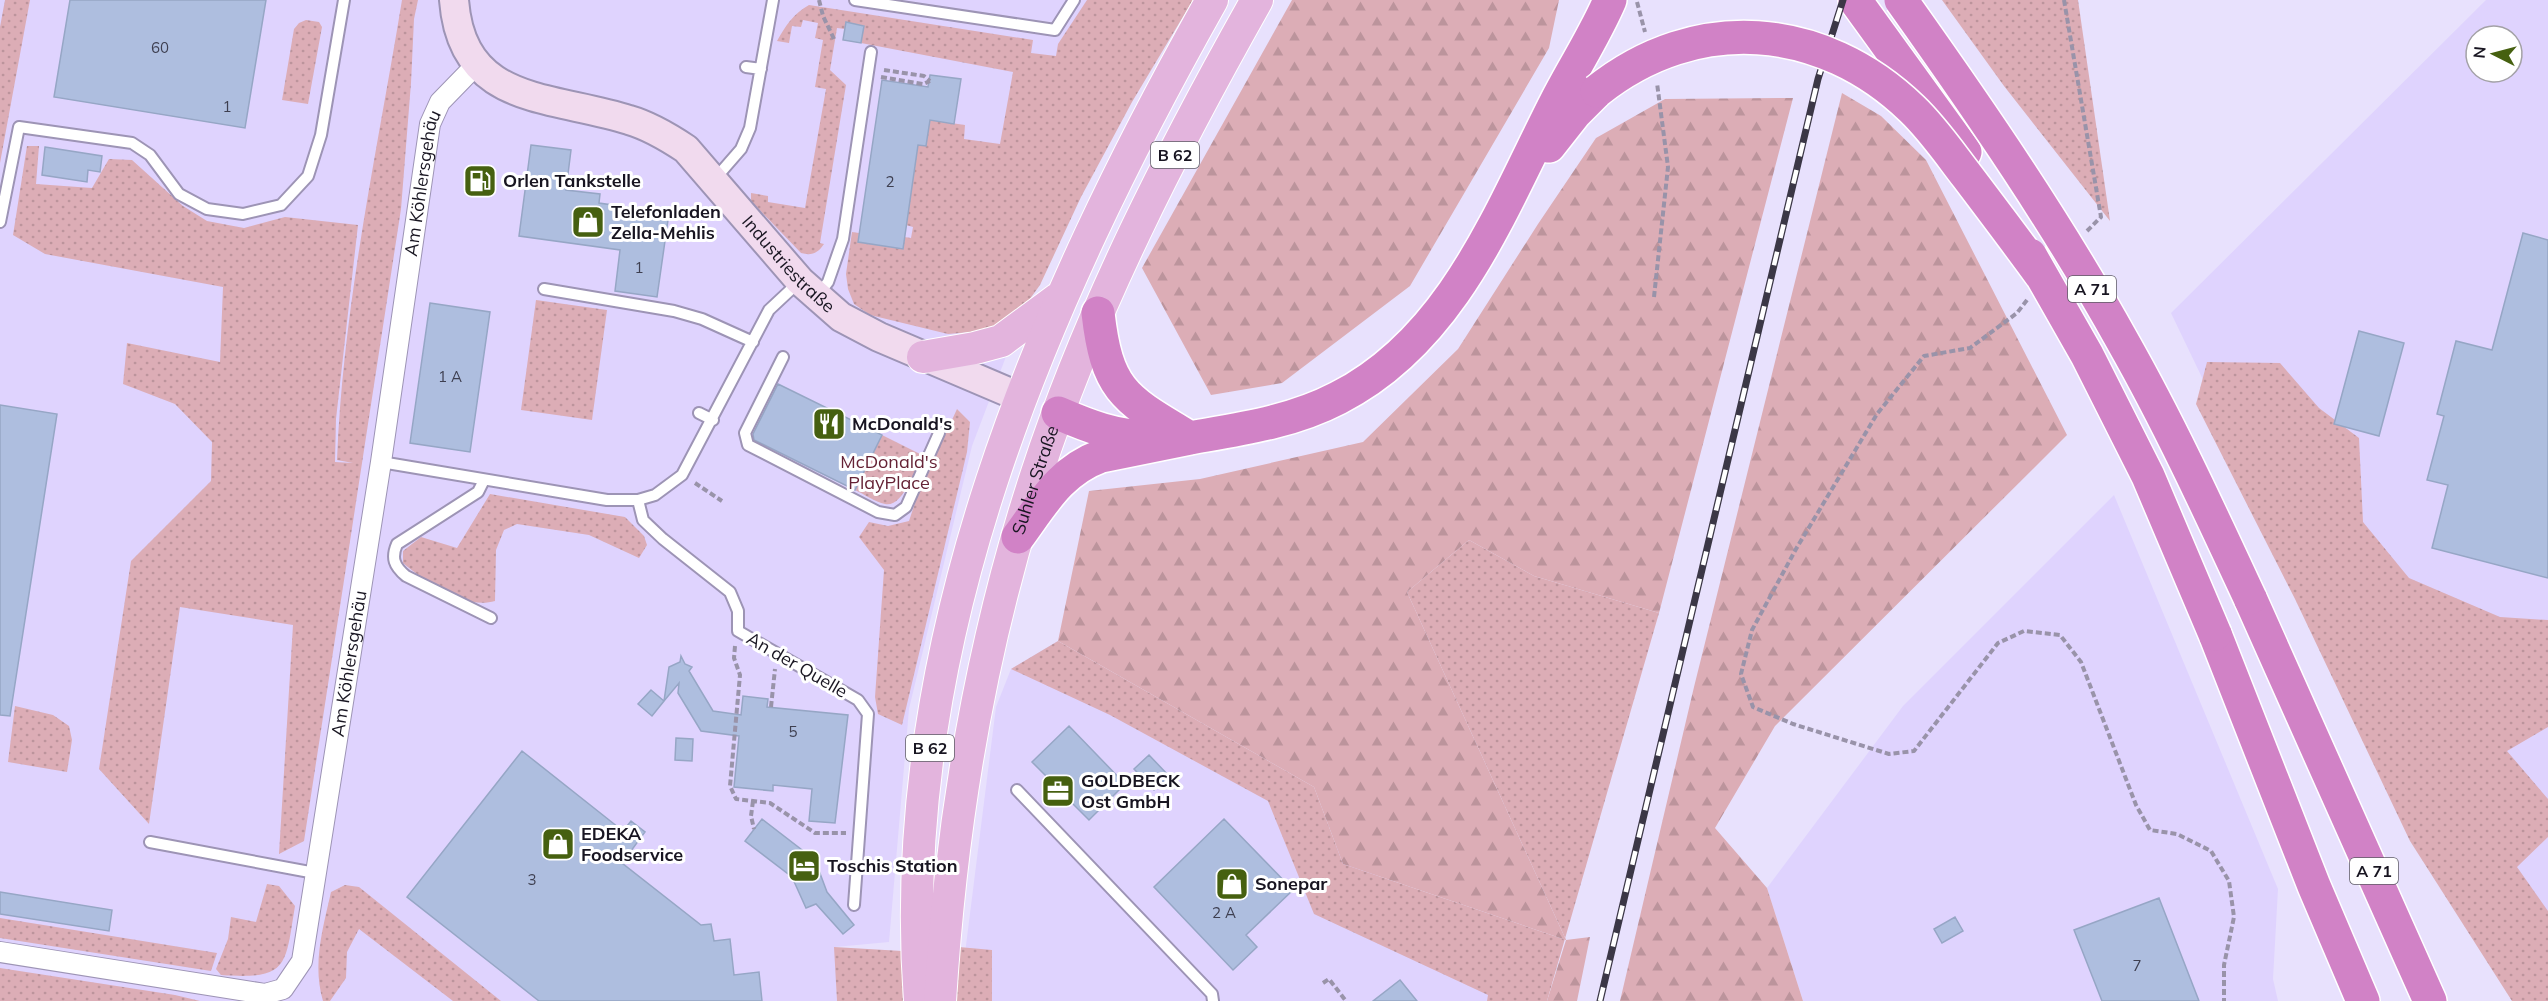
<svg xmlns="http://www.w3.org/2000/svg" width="2548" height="1001" viewBox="0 0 2548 1001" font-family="Mulish,sans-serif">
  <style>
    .built { fill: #dfd3fe; fill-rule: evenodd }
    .grass { fill: url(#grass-dots) }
    .forest { fill: url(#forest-firs) }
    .building { fill: #aebedf; stroke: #96a6c5; stroke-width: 1.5 }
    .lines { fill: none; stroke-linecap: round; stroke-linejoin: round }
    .lane-casing { stroke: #9d94b5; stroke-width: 14 }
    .street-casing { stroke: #9d94b5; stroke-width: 22 }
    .secondary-casing { stroke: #9d94b5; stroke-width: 32 }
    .primary-casing { stroke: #fff; stroke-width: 34 }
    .highway-casing { stroke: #fff; stroke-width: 36 }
    .path { stroke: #9993a9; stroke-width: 4; stroke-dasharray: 6 3; stroke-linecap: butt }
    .lane { stroke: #fff; stroke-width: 10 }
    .street { stroke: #fff; stroke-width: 20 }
    .secondary { stroke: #f1daee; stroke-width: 28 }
    .primary { stroke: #e3b4dd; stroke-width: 32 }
    .highway { stroke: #d182c6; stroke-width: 33 }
    .rail-casing { stroke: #3b3746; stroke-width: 7 }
    .rail { stroke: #fff; stroke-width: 4.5; stroke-dasharray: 14; stroke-linecap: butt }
    .highway-bridge-casing { stroke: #fff; stroke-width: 36; stroke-linecap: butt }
    .highway-bridge { stroke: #d182c6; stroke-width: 33 }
    .labels { text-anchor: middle; stroke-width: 6; stroke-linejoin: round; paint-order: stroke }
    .number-label { font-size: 15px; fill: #3e3f50 }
    .shield { fill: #fff; stroke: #5d5b64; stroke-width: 1.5 }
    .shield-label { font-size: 16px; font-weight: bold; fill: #181521 }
    .poi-label { font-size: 18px; font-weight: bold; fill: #181521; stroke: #fff; text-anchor: start }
    .street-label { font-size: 18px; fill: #181521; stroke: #fff }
    .park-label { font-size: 18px; fill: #652235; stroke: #fff }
  </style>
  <defs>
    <pattern id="grass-dots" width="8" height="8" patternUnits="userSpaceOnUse" patternTransform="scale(1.5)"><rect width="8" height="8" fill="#dcadb6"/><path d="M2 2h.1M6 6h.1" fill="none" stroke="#bc949c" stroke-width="1.8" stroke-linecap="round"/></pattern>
    <pattern id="forest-firs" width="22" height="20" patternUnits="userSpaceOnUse" patternTransform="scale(1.5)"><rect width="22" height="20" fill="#dcadb6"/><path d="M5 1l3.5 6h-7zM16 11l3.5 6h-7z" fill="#bc949c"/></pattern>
  </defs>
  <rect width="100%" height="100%" fill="#e8e1fd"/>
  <path class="built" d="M0 0H1152L1105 96 972 446 909 709 889 942 835 947 837 1001H0Z
    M2486 0H2548V1001L2511 999 2393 786 2304 590 2171 313ZM2476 36H2512V72H2476Z
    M2114 495 2278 889 2273 979 2278 1001H1803L1767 888 1903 706Z
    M1058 641 1547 1001H959L996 707 1011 669Z"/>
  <path class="grass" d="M5 0H30L0 163V27Z
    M402 0H418L414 19 411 83 401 209 304 841 279 854 293 625 180 607 149 824 99 769 131 561 211 481 212 442 175 404 123 384 127 343 220 362 223 287 45 254 13 235 27 146H39L36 184 92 188 109 159 132 160 183 206 207 221 244 228 285 217 358 225 336 419 335 462 353 463 337 460C343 305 377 153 402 0Z
    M1087 0H1193L1132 102 1081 197 1040 285 1019 314 995 330 948 334 870 315 854 304 848 289 846 274 852 232 859 233 858 242 902 249 904 237 911 238 913 227 906 225 918 145 926 146 928 135 923 119 965 125 964 139 1000 144 1013 72 861 43 864 26 846 23 845 29 837 28 830 70 846 85 820 243 824 244C818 253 812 256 801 253L751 201V193L768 196V202L805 208 826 89 815 87 823 40 815 38 818 23 803 20 801 27 792 26 789 43 777 41C786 25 793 14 809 5L1033 40 1031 53 1056 56 1058 44Z
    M1942 0H2078L2110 221 2004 86Z
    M306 20 319 22 322 27 308 104 282 100 294 29 299 23Z
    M536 300 607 310 592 420 521 410Z
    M2207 362 2280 363 2319 408 2359 438 2363 522 2409 578 2500 617 2548 620V727L2507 751 2548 799V837L2517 867 2548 911V1001H2512L2410 841 2295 599 2196 404Z
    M957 409 970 422 967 452 902 725 878 714 875 697 884 570 859 537 869 522 888 526 909 521 918 494Z
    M882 435 922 455C915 469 903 508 885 504 875 502 864 494 855 490Z
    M490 494 625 517 644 536 647 545 639 558 589 535 517 524 504 530 496 550 495 601C464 610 426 582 403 563V551L421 537 457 548Z
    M1469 540 1534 576 1659 613 1547 1001H1487L1488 995 1314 914 1268 801 1110 715 1011 669 1058 641 1314 787 1343 864 1566 940 1407 592Z
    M15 706 53 715 69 726 72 740 67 772 8 762Z
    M267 884 279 886 295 906C285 966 289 980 221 975L216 969 228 939 231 917 256 922Z
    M345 885 359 887 501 1001H453L359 929 347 952 346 978 330 1001H323C312 964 323 928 331 892Z
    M0 918 217 953 211 971 0 938Z
    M834 947 902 951 903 1001H837Z
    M959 947 992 950V1001H956Z
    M0 968 175 995 200 1001H0Z"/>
  <path class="forest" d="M1292 0H1559L1549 48 1410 286 1282 383 1211 395 1142 268Z
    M1842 93 1881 116 1926 160 2067 435 1775 726 1715 828 1767 888 1803 1001H1620L1694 687Z
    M1793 98 1659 613 1534 576 1469 540 1407 592 1566 940 1590 937 1577 1001H1547L1566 940 1343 864 1314 787 1058 641 1089 491 1200 479 1363 442 1458 349 1538 224 1596 138 1665 99Z"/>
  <path class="building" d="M70 0H266L245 128 54 97Z
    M846 22 864 26 861 43 843 40Z
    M930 75 961 79 954 124 930 120 926 146 918 145 903 249 858 242 882 80 928 87Z
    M531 145 571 150 566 190 600 194 599 203 669 213 657 297 615 291 620 250 519 236Z
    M45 147 102 156 100 172 88 170 87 182 42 175Z
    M2523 233 2548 240V578L2432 548 2448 485 2427 480 2444 416 2437 414 2456 341 2492 350Z
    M430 303 490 312 470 452 410 443Z
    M2359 331 2404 343 2379 436 2334 424Z
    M778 384 882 435 855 490 754 440 753 434Z
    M0 405 57 414 10 716 0 715Z
    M681 656 685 664 692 667 689 671 713 711 741 715 743 696 768 699 767 707 848 715 835 823 809 821 812 789 773 785V791L734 787 739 736 701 731 678 693 679 683 664 701 669 667 680 662Z
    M651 690 664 701 652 716 638 704Z
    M1069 726 1125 784 1089 820 1066 797 1059 805 1045 791 1053 783 1032 762Z
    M676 738 693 739 692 761 675 760Z
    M522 751 623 831 631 821 645 832 622 863 701 925 711 924 714 941 730 939 734 975 759 972 762 1001H539L407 897Z
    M1149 755 1169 776 1154 790 1134 769Z
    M762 819 815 860 827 892 854 925 843 934 816 904 806 908 792 877 745 841Z
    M1224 819 1293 890 1246 935 1257 947 1233 970 1154 887Z
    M0 892 112 910 109 931 0 914Z
    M2159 898 2199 1001H2102L2074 930Z
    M1955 917 1963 931 1942 943 1934 929Z
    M1400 980 1417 1001H1373Z"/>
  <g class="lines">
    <g class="lane-casing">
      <path id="lane" d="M855 0 1055 30 1074 0
        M746 67 761 69
        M714 180 741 149 750 128 773 0
        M0 222 19 127 132 143 150 155 179 194 207 209 243 214 281 205 308 176 321 135 344 0
        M544 289 674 311 702 319 753 342
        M818 295 828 282 843 239 871 52
        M783 357 745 433 748 445 878 512 895 515 906 507 939 433
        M699 413 713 420
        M381 462 607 500H638L655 495 682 475 769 310 800 281
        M484 480 478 492 397 544C391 558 394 566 406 576L491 618
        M638 500 643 520 663 539 730 592 738 611V631L858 700 868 714 854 905
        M1017 790 1212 994 1213 1001
        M150 842 315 873"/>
    </g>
    <g class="street-casing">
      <g id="street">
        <path id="s1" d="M0 952 265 994 283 989 302 961 381 462 430 124 440 102 476 65"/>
      </g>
    </g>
    <g class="secondary-casing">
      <g id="secondary">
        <path id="s2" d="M454 0C462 106 551 95 629 120 650 126 668 137 686 149L800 281 841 317 879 337 1020 397"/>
      </g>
    </g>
    <g class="primary-casing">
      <g id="primary">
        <path d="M923 357 975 348 1001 341 1058 299"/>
        <path d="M920 1001C893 645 1041 304 1212 0"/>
        <path id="s3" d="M940 1001C951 823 981 643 1037 473 1091 308 1172 151 1257 0"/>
      </g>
    </g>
    <g class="highway-casing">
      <path id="highway" d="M1855 0 1965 152
        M1549 146 1575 113 1597 91
        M1098 313C1107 392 1125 399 1190 438
        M1058 413C1088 426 1116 437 1149 437
        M1018 537C1043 503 1060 471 1101 456 1130 450 1160 444 1190 438 1241 429 1292 422 1338 398 1454 339 1501 209 1557 100 1574 67 1595 35 1610 0
        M2250 598 2430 1001
        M2215 634 2314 886 2363 1001"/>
    </g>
    <path class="path" d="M819 0 823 16 835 41
      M2064 0 2101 217 2087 231
      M1637 2 1645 32
      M884 70 924 76 930 81
      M881 77 923 84 930 81
      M1654 297 1668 167 1657 83
      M2027 300 2017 313 1970 348 1924 356 1877 414 1796 549 1752 630 1741 674 1753 707 1793 724 1889 754 1914 751 1998 643 2024 631 2060 635 2081 662 2136 805 2150 830 2177 834 2211 851 2229 881 2234 917 2224 965V1001
      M695 483 722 501
      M735 646 734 658 740 675 730 786 736 799 770 803 815 833H846
      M771 707 775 669
      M753 801 751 816 754 829
      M1323 983 1329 979 1346 1001"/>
    <use href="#lane" class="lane"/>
    <use href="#street" class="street"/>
    <use href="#secondary" class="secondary"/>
    <use href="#primary" class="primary"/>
    <use href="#highway" class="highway"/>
    <g class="rail-casing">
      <path id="rail" d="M1600 1001 1818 79 1843 0"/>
    </g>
    <use href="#rail" class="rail"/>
    <g class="highway-bridge-casing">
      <path id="highway-bridge" d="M1901 0C1980 111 2057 223 2123 342 2170 425 2210 512 2250 598
        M1597 91C1696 12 1822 22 1912 109 1933 129 1950 154 1967 176 1992 209 2017 242 2041 275
        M2030 255 2087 355 2148 476 2215 634"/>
    </g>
    <use href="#highway-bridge" class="highway-bridge"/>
  </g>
  <defs>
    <g id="fuel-square" transform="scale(1.725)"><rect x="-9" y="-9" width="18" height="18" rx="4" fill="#466010" stroke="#fff"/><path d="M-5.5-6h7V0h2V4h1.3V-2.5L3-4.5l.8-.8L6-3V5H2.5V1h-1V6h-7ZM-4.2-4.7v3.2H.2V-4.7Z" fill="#fff"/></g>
    <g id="shop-square" transform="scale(1.725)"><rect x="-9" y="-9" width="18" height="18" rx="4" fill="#466010" stroke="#fff"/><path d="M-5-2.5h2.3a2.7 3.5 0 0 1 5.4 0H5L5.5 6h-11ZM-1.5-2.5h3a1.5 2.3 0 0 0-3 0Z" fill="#fff"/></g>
    <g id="restaurant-square" transform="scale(1.725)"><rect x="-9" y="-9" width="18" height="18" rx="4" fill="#466010" stroke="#fff"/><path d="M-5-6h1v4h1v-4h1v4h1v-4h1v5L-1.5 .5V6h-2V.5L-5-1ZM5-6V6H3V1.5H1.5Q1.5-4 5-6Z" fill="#fff"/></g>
    <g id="office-square" transform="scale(1.725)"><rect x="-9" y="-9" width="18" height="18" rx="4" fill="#466010" stroke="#fff"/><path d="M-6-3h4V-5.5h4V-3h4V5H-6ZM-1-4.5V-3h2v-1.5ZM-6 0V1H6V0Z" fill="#fff"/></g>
    <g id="hotel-square" transform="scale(1.725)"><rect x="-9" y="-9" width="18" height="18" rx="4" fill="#466010" stroke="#fff"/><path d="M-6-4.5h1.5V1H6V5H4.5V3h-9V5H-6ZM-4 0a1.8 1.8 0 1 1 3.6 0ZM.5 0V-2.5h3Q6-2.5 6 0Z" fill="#fff"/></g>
  </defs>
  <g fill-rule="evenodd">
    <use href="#fuel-square" x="480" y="181"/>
    <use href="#shop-square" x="588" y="222"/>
    <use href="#restaurant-square" x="829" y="424"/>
    <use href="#office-square" x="1058" y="791"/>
    <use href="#shop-square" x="558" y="844"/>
    <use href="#hotel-square" x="804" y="866"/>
    <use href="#shop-square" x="1232" y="884"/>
  </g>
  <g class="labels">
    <g class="number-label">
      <text x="160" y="53">60</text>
      <text x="227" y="112">1</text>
      <text x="890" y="187">2</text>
      <text x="639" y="273">1</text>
      <text x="450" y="382">1 A</text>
      <text x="793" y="737">5</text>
      <text x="532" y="885">3</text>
      <text x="1224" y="918">2 A</text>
      <text x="2137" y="971">7</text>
    </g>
    <g class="shield">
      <rect x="1151" y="142" width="48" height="26" rx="4.5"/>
      <rect x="2068" y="276" width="48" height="26" rx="4.5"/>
      <rect x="906" y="735" width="48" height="26" rx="4.5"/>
      <rect x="2350" y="858" width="48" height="26" rx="4.5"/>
    </g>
    <g class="shield-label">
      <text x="1175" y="161">B 62</text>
      <text x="2092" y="295">A 71</text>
      <text x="930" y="754">B 62</text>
      <text x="2374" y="877">A 71</text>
    </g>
    <g class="poi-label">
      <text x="503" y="187">Orlen Tankstelle</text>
      <text x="611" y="218">Telefonladen<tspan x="611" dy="21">Zella-Mehlis</tspan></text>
      <text x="852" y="430">McDonald's</text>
      <text x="1081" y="787">GOLDBECK<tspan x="1081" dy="21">Ost GmbH</tspan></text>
      <text x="581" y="840">EDEKA<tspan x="581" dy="21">Foodservice</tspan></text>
      <text x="827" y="872">Toschis Station</text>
      <text x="1255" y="890">Sonepar</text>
    </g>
    <g class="street-label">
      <text dy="6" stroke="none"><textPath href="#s1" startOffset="1108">Am Köhlersgehäu</textPath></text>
      <text dy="6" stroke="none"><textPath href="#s2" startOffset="452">Industriestraße</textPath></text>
      <text dy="6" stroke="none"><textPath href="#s3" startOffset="531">Suhler Straße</textPath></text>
      <text dy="6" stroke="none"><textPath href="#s1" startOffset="622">Am Köhlersgehäu</textPath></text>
      <text transform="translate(797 665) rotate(30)" y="6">An der Quelle</text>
    </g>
    <g class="park-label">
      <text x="889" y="468">McDonald's<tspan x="889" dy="21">PlayPlace</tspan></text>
    </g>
  </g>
  <g transform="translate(2494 54) rotate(276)"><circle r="28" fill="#ffffff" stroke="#a3a1a6" stroke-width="1.5"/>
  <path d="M0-4.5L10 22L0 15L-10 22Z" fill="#466010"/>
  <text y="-9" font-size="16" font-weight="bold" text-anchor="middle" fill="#181521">N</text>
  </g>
</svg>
